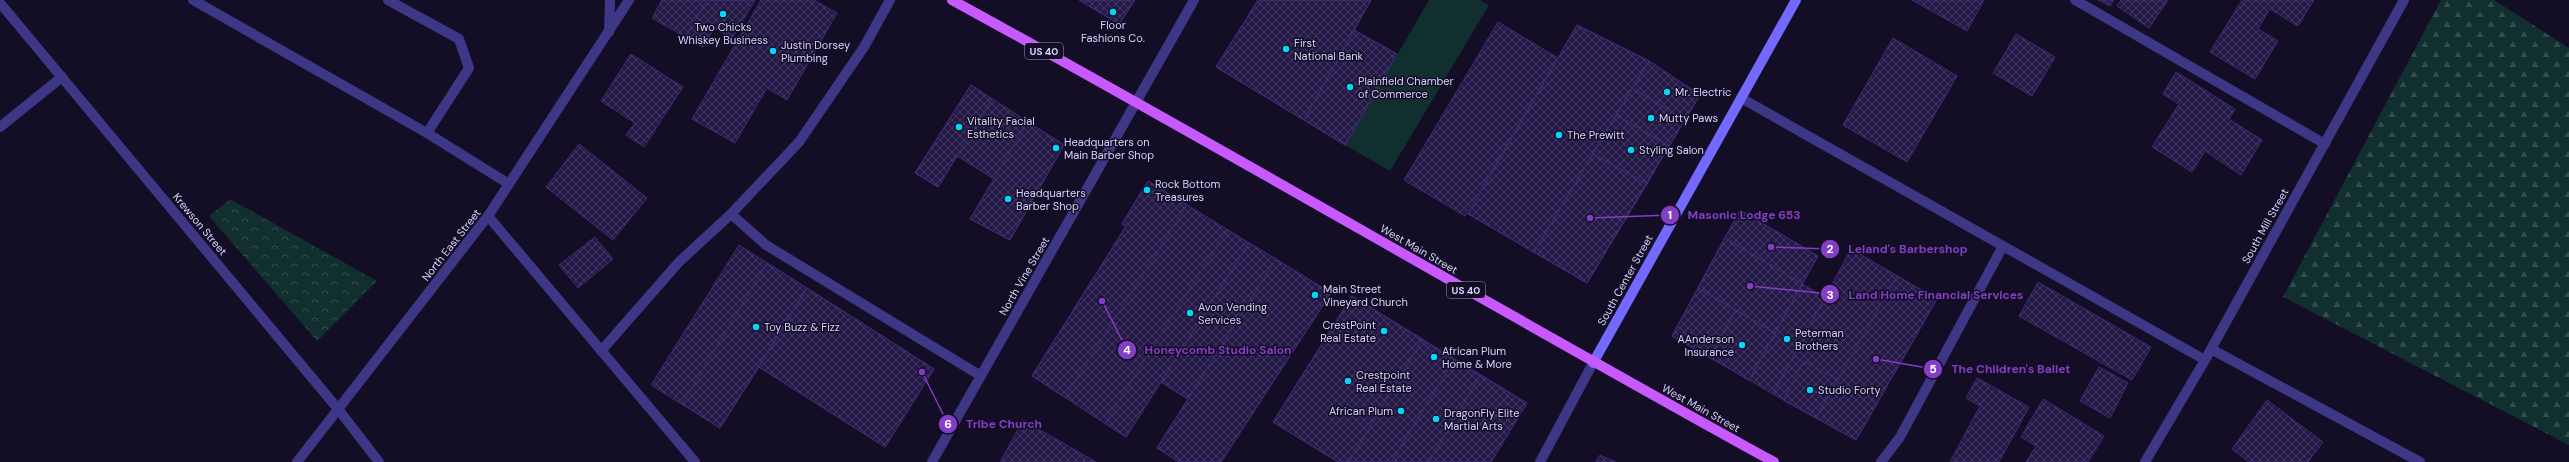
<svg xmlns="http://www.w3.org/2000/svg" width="2569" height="462" viewBox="0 0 2569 462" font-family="'DM Sans',sans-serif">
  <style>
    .grass { fill: #112f2f }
    .forest { fill: url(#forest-firs) }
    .park { fill: url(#park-crowns) }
    .building { fill: url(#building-cross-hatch); stroke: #3c2a73 }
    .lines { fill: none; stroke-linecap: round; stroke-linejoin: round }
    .service { stroke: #3e3786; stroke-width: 10 }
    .minor { stroke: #3e3786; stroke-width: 10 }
    .tertiary { stroke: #3e3786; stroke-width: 10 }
    .secondary { stroke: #7369ff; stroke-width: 10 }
    .primary { stroke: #c859ff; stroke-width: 10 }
    .poi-dot { fill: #00d8fd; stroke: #130e25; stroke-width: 1.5 }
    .labels { text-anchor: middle; stroke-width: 3; stroke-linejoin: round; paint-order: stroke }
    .shield { fill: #130e25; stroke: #9e97be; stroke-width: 1 }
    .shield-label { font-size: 10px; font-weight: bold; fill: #d9d2ff }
    .poi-label { font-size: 11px; fill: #d9d2ff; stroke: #130e25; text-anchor: start }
    .street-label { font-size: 11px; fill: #d9d2ff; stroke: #130e25 }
    .leader { fill: none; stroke: #843dc5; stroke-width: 1.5 }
    .callout-dot { fill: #843dc5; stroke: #130e25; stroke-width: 1.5 }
    .mark-label { font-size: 12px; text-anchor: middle; font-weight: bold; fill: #fff }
    .callout-label { font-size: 12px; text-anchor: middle; font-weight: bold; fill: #843dc5; stroke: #130e25; stroke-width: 3; stroke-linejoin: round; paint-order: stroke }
  </style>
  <defs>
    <pattern id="forest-firs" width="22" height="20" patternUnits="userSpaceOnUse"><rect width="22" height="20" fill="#112f2f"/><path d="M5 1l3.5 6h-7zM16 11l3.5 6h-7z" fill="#334c4e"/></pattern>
    <pattern id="park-crowns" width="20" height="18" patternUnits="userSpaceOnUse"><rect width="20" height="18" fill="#112f2f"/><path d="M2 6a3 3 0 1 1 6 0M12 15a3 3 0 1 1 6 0" fill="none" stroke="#334c4e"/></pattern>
    <pattern id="building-cross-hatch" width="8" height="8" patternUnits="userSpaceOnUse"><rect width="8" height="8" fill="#241947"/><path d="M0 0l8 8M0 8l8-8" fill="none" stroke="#433a63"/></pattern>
  </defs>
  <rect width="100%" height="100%" fill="#130e25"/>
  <path class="grass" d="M1429 0H1480L1489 5 1390 171 1345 145Z"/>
  <path class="forest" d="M2441 0H2494L2569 48V445L2283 297Z"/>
  <path class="park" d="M230 199 377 281 317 341 209 216Z"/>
  <path class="building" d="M662 0H755L732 38 714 28 703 47 652 18Z
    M707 0H755L732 38 714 28 703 47 685 37Z
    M761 0H814L837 13 787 100 767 88 735 143 692 119Z
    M1079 0H1135L1119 24Z
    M1079 0H1135L1119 24Z
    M1258 0H1371L1354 30 1397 54 1345 145 1216 67Z
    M1258 0H1371L1304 120 1216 67Z
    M1912 0H1984L1967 31Z
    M2098 0H2114L2110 6Z
    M2121 0H2168L2149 28 2117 6Z
    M2242 0H2314L2298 26 2270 9 2258 29 2278 41 2255 79 2210 52Z
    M1498 22 1558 58 1465 216 1404 180Z
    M1577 25 1649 61 1700 95 1587 283 1468 214Z
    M1577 25 1649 61 1534 252 1468 214Z
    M1354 30 1397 54 1345 145 1304 120Z
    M2016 34 2055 57 2032 96 1993 73Z
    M1893 38 1957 76 1907 162 1843 125Z
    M631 54 683 87 644 147 626 135 635 123 601 101Z
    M1649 61 1700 95 1685 120 1632 88Z
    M2176 72 2235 109 2229 119 2262 140 2241 175 2205 151 2192 172 2152 147 2179 104 2163 94Z
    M971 85 1064 145 1010 240 970 219 994 179 957 156 938 187 915 173Z
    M971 85 992 99 938 187 915 173Z
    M1632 88 1685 120 1669 146 1616 115Z
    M1616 115 1669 146 1587 283 1534 252Z
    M1616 115 1669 146 1647 184 1593 154Z
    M1028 122 1064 145 1010 240 970 219Z
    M579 144 647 198 613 240 546 187Z
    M1593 154 1647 184 1587 283 1534 252Z
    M1148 181 1331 293 1221 462H1179L1157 448 1188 399 1161 382 1126 437 1032 376 1126 226 1122 224Z
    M1148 181 1187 205 1065 397 1032 376 1126 226 1122 224Z
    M1740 210 1818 256 1749 380 1672 336Z
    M1740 210 1818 256 1802 284 1725 238Z
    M1227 230 1249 243 1126 437 1105 423Z
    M595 237 613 259 578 288 559 265Z
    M1725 238 1802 284 1775 333 1698 288Z
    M1725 238 1802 284 1775 333 1698 288Z
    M1249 243 1276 259 1188 399 1161 382Z
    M739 245 934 369 885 447 759 367 720 428 651 385Z
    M1851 249 1937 299 1856 440 1773 394Z
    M1276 259 1331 293 1221 462H1179L1157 448Z
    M767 263 807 288 720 428 682 404Z
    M1897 276 1937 299 1856 440 1816 418Z
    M2038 282 2151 347 2132 380 2019 316Z
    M1802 284 1825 297 1773 394 1749 380Z
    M807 288 934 369 885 447 759 367Z
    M1698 288 1736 310 1709 357 1672 336Z
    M1352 296 1527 403 1491 462H1338L1273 422Z
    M1352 296 1422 340 1349 462H1338L1273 422Z
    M1736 310 1775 333 1749 380 1709 357Z
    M1422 340 1454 360 1391 462H1349Z
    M1454 360 1480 376 1429 462H1391Z
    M1804 361 1838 380 1816 418 1783 400Z
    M2099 367 2128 383 2110 418 2080 401Z
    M1480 376 1527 403 1491 462H1429Z
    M1977 378 2029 407 1999 462H1950L1980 406 1966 398Z
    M2043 399 2104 436 2088 462H2026L2036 446 2021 437Z
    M2267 400 2323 442 2308 462H2249L2232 449Z
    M1023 420 1096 462H1000Z
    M1600 455 1616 462H1596Z"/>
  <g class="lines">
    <path class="service" d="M193 0 427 133
      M388 0 459 39 469 68 427 133 509 184
      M2075 0 2325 144
      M1741 98 2205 360
      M0 127 62 77
      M731 214 766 245 981 376
      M2211 349 2420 462
      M601 351 679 262 731 214 799 142 864 47 890 0
      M1881 462 1900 437 2003 246"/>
    <path class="minor" d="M0 3 338 409 379 462
      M609 32 610 0
      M488 216 695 462
      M297 462 488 216 629 0
      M932 462 1194 0
      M2145 462 2205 360 2404 0"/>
    <path class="tertiary" d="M1540 462 1593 363"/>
    <path class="secondary" d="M1593 363 1796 0"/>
    <path class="primary" d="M952 0C1228 151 1499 311 1774 462"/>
  </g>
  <g class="poi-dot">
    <circle cx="1113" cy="12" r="4"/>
    <circle cx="723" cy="14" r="4"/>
    <circle cx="1286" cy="49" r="4"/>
    <circle cx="773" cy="51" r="4"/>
    <circle cx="1350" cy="87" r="4"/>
    <circle cx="1667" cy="92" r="4"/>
    <circle cx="1651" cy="118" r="4"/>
    <circle cx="959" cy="127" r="4"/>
    <circle cx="1559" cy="135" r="4"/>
    <circle cx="1056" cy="148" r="4"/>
    <circle cx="1631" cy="150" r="4"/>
    <circle cx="1147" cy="190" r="4"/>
    <circle cx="1008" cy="199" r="4"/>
    <circle cx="1315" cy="295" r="4"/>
    <circle cx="1190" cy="313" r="4"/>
    <circle cx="756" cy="327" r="4"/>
    <circle cx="1384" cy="331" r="4"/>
    <circle cx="1787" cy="339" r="4"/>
    <circle cx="1742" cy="345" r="4"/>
    <circle cx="1434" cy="357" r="4"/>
    <circle cx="1348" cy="381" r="4"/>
    <circle cx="1810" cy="390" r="4"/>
    <circle cx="1401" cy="411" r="4"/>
    <circle cx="1436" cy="419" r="4"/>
  </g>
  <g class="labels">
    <g class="shield">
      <rect x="1025" y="43" width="38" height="16" rx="3"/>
      <rect x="1447" y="282" width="38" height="16" rx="3"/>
    </g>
    <g class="shield-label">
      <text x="1044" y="55">US 40</text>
      <text x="1466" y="294">US 40</text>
    </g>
    <g class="poi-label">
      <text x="1113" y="29" text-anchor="middle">Floor<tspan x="1113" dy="13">Fashions Co.</tspan></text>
      <text x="723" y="31" text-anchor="middle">Two Chicks<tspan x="723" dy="13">Whiskey Business</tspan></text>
      <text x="1294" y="47">First<tspan x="1294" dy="13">National Bank</tspan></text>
      <text x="781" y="49">Justin Dorsey<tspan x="781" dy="13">Plumbing</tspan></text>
      <text x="1358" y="85">Plainfield Chamber<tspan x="1358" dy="13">of Commerce</tspan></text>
      <text x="1675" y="96">Mr. Electric</text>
      <text x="1659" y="122">Mutty Paws</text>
      <text x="967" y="125">Vitality Facial<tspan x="967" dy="13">Esthetics</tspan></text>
      <text x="1567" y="139">The Prewitt</text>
      <text x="1064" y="146">Headquarters on<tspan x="1064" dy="13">Main Barber Shop</tspan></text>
      <text x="1639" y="154">Styling Salon</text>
      <text x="1155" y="188">Rock Bottom<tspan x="1155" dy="13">Treasures</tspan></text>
      <text x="1016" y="197">Headquarters<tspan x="1016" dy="13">Barber Shop</tspan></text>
      <text x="1323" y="293">Main Street<tspan x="1323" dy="13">Vineyard Church</tspan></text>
      <text x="1198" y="311">Avon Vending<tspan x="1198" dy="13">Services</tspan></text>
      <text x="1376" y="329" text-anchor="end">CrestPoint<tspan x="1376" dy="13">Real Estate</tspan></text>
      <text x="764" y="331">Toy Buzz &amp; Fizz</text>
      <text x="1795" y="337">Peterman<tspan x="1795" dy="13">Brothers</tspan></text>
      <text x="1734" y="343" text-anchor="end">AAnderson<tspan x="1734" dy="13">Insurance</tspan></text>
      <text x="1442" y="355">African Plum<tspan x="1442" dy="13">Home &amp; More</tspan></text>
      <text x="1356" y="379">Crestpoint<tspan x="1356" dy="13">Real Estate</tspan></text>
      <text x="1818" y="394">Studio Forty</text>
      <text x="1393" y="415" text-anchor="end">African Plum</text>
      <text x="1444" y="417">DragonFly Elite<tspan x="1444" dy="13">Martial Arts</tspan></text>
    </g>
    <g class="street-label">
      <text transform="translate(200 224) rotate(50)" y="4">Krewson Street</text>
      <text transform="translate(2265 226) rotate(-61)" y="4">South Mill Street</text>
      <text transform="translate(451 245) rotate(-52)" y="4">North East Street</text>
      <text transform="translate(1419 249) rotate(30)" y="4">West Main Street</text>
      <text transform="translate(1024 276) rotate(-60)" y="4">North Vine Street</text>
      <text transform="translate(1625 280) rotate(-61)" y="4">South Center Street</text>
      <text transform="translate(1701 408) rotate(29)" y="4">West Main Street</text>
    </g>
  </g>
  <path class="leader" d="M1590 218L1670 215M1771 247L1830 249M1750 286L1830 294M1102 301L1127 350M1876 359L1933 369M922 372L948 424"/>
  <g class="callout-dot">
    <circle cx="1590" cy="218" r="4"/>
    <circle cx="1771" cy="247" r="4"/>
    <circle cx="1750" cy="286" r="4"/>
    <circle cx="1102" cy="301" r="4"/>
    <circle cx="1876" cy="359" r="4"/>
    <circle cx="922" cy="372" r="4"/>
    <circle cx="1670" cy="215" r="10"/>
    <circle cx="1830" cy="249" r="10"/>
    <circle cx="1830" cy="294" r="10"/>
    <circle cx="1127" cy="350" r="10"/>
    <circle cx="1933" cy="369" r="10"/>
    <circle cx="948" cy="424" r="10"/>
  </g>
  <g class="mark-label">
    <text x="1670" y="219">1</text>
    <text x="1830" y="253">2</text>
    <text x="1830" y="299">3</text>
    <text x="1127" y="354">4</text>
    <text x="1933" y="373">5</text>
    <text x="948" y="428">6</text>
  </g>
  <g class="callout-label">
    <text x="1744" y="219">Masonic Lodge 653</text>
    <text x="1908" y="253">Leland's Barbershop</text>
    <text x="1936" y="299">Land Home Financial Services</text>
    <text x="1218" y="354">Honeycomb Studio Salon</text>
    <text x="2011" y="373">The Children's Ballet</text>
    <text x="1004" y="428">Tribe Church</text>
  </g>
</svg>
